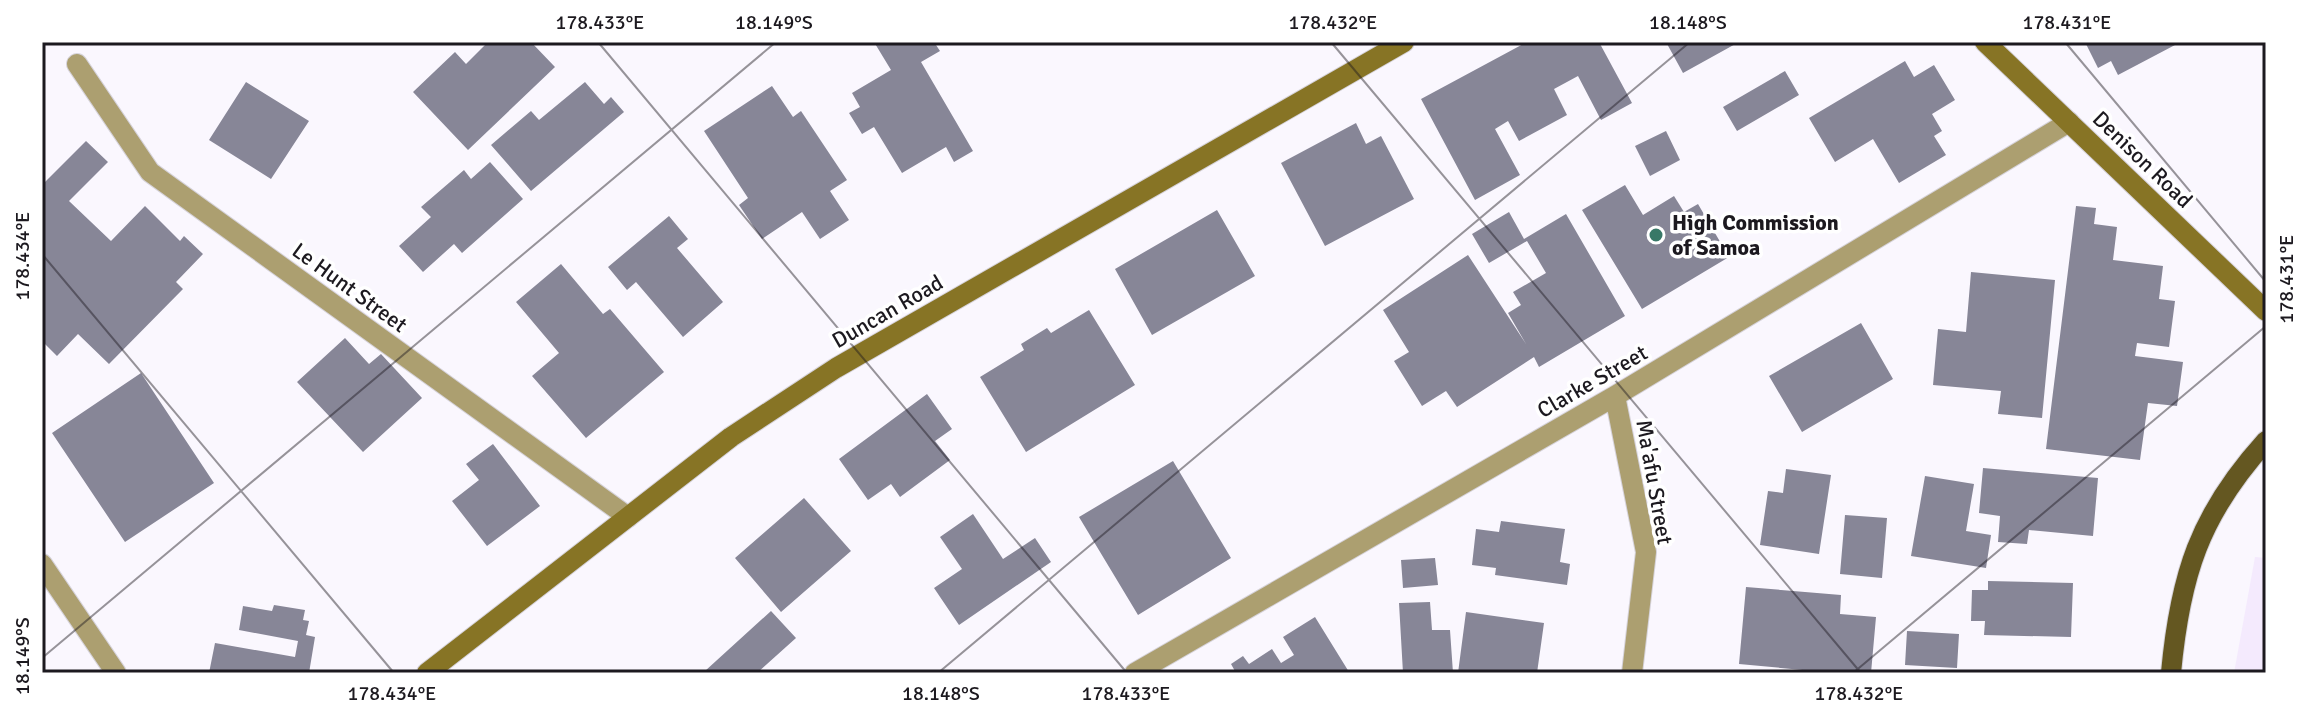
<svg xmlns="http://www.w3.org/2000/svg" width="2308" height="715" viewBox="0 0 2308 715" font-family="Signika,sans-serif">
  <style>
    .built { fill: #f4eafd }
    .building { fill: #878697 }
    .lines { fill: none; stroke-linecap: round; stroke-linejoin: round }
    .minor-casing { stroke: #d6d3da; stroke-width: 22 }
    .tertiary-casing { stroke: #d6d3da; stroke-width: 22 }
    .secondary-casing { stroke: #d6d3da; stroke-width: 22 }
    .primary-casing { stroke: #d6d3da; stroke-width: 22 }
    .minor { stroke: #ac9f70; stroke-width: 20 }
    .tertiary { stroke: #ac9f70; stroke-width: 20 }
    .secondary { stroke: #877425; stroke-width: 20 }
    .primary { stroke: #645721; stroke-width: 20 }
    .ticks { fill: none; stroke: #1c191f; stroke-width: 2; stroke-opacity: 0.45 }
    .poi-dot { fill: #387867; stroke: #fff; stroke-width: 3 }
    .labels { text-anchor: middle; stroke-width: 7; stroke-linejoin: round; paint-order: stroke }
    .street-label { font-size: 22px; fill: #1c191f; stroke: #fff }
    .poi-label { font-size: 22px; font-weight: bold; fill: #1c191f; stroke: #fff; text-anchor: start }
    .neatline { fill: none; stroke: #1c191f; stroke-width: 3 }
    .ticks-label { font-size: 20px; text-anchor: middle; fill: #1c191f }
  </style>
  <rect width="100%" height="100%" fill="#faf7fe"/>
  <path class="built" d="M2255 557 2266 558V673H2234Z"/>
  <path class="building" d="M488 42H531L555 67 468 150 413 92 455 52 466 64Z
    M874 42H934L940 51 921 62 973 151 954 162 946 147 902 173 874 127 862 134 849 113 860 107 852 93 891 70Z
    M1527 42H1599L1632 103 1601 120 1578 76 1554 89 1567 115 1519 141 1508 121 1495 129 1520 175 1475 200 1421 99Z
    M1666 42H1739L1683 73Z
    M2085 42H2173L2175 45 2118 75 2111 61 2098 68Z
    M1905 61 1914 77 1934 65 1955 100 1932 114 1942 131 1934 136 1946 155 1899 183 1873 139 1835 162 1809 118Z
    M1785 71 1799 95 1737 131 1723 107Z
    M246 82 309 121 271 179 209 140Z
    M585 82 604 104 611 97 624 112 531 191 491 145 531 111 539 120Z
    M772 86 793 117 801 111 847 180 830 191 849 220 820 239 802 212 762 239 739 205 748 198 704 131Z
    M1356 123 1366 144 1381 136 1414 199 1325 246 1281 163Z
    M1666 131 1680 160 1650 176 1635 146Z
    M86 141 108 162 69 201 111 241 145 206 180 241 184 236 203 254 176 282 183 289 109 364 78 334 57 356 42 341V185Z
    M490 162 523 199 462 253 454 244 423 272 399 246 431 217 421 207 464 170 471 179Z
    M1625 185 1643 215 1674 196 1684 212 1698 204 1729 257 1642 309 1582 210Z
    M2076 206 2096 208 2094 224 2117 227 2113 260 2163 266 2159 299 2175 301 2169 347 2137 343 2135 356 2183 362 2177 406 2148 403 2140 460 2046 449Z
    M1217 210 1255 276 1152 335 1115 269Z
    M1509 212 1524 239 1566 214 1625 316 1539 367 1534 357 1457 407 1446 391 1422 406 1394 361 1409 352 1383 310 1468 255 1526 344 1508 313 1521 305 1513 292 1546 273 1527 241 1489 263 1472 234Z
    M669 216 688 239 677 248 723 302 683 337 636 282 627 290 608 267Z
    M561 264 603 314 610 309 664 372 586 438 532 376 559 353 516 302Z
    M1971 272 2055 280 2042 418 1998 414 2001 391 1933 385 1938 329 1966 332Z
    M1089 310 1135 385 1026 452 980 377 1024 350 1021 344 1047 328 1051 333Z
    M1861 323 1893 379 1802 432 1769 376Z
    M345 338 369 364 381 354 422 398 363 452 297 382Z
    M141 373 214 483 125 542 52 433Z
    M927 394 952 429 935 441 950 460 900 497 891 484 868 500 839 459Z
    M493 444 540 506 487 546 452 501 479 480 466 464Z
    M1173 461 1231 558 1138 615 1079 517Z
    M1983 468 2098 478 2093 536 2029 530 2027 544 1998 542 2000 516 1979 513Z
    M1786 469 1831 475 1819 554 1760 545 1768 491 1783 493Z
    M1925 476 1974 484 1966 531 1991 535 1986 568 1911 556Z
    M804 498 851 551 781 612 735 558Z
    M973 514 1003 559 1035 538 1051 562 959 625 934 588 962 569 940 537Z
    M1845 515 1887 518 1882 578 1840 574Z
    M1501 521 1565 529 1560 562 1570 564 1567 585 1495 575 1496 568 1472 565 1476 529 1499 532Z
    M1435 558 1438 585 1403 588 1401 560Z
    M1988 581 2073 583 2071 637 1984 635 1985 621H1971L1972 590H1988Z
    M1746 587 1841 595 1840 614 1876 617 1871 673H1835L1739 664Z
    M1430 602 1432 630H1450L1453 673H1403L1399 603Z
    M274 605 305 610 303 620 309 621 306 635 315 637 309 673H209L215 643 295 657 298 641 239 630 243 606 272 611Z
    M771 611 796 638 757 673H706L705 671Z
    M1466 612 1544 623 1537 673H1458Z
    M1315 617 1349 672 1236 673 1231 664 1243 656 1249 664 1272 649 1281 663 1294 655 1283 637Z
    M1907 631 1959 634 1957 668 1905 665Z"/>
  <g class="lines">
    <g class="minor-casing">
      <path id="minor" d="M77 64 150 172 628 517
        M1615 396 1646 552 1632 673
        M1135 673 1615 396 2069 122"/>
    </g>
    <g class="tertiary-casing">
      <path id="tertiary" d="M42 564 116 673"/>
    </g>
    <g class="secondary-casing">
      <path id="secondary" d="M1985 42 2266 311
        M427 673 731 437 836 368 1404 42"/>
    </g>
    <g class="primary-casing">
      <path id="primary" d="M2171 673C2180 576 2199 515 2266 441"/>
    </g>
    <use href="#minor" class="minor"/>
    <use href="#tertiary" class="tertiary"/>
    <use href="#secondary" class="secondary"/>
    <use href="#primary" class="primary"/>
  </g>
  <path class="ticks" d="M598 42 1127 673M1331 42 1861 673M2065 42 2266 282M42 254 394 673M42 658 776 42M938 673 1690 42M1853 673 2266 326"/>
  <circle class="poi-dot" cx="1656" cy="235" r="8"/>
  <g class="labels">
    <g class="street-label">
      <text transform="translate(2143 159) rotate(44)" y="8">Denison Road</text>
      <text transform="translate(350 287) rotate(36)" y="8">Le Hunt Street</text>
      <text transform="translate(887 311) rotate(-30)" y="8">Duncan Road</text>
      <text transform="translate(1592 381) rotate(-30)" y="8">Clarke Street</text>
      <text transform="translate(1655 482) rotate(80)" y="8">Ma'afu Street</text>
    </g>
    <g class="poi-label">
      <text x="1672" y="230">High Commission<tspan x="1672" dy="25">of Samoa</tspan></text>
    </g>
  </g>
  <rect width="2308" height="715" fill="none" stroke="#ffffff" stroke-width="88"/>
  <rect x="44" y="44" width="2220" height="627" class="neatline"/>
  <g class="ticks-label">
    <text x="600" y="29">178.433°E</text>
    <text x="774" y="29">18.149°S</text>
    <text x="1333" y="29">178.432°E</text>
    <text x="1688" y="29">18.148°S</text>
    <text x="2067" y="29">178.431°E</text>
    <text transform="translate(22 256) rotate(-90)" y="7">178.434°E</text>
    <text transform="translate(2286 279) rotate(-90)" y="7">178.431°E</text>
    <text transform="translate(22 656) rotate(-90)" y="7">18.149°S</text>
    <text x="392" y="700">178.434°E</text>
    <text x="941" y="700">18.148°S</text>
    <text x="1126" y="700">178.433°E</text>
    <text x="1859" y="700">178.432°E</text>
  </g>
</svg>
